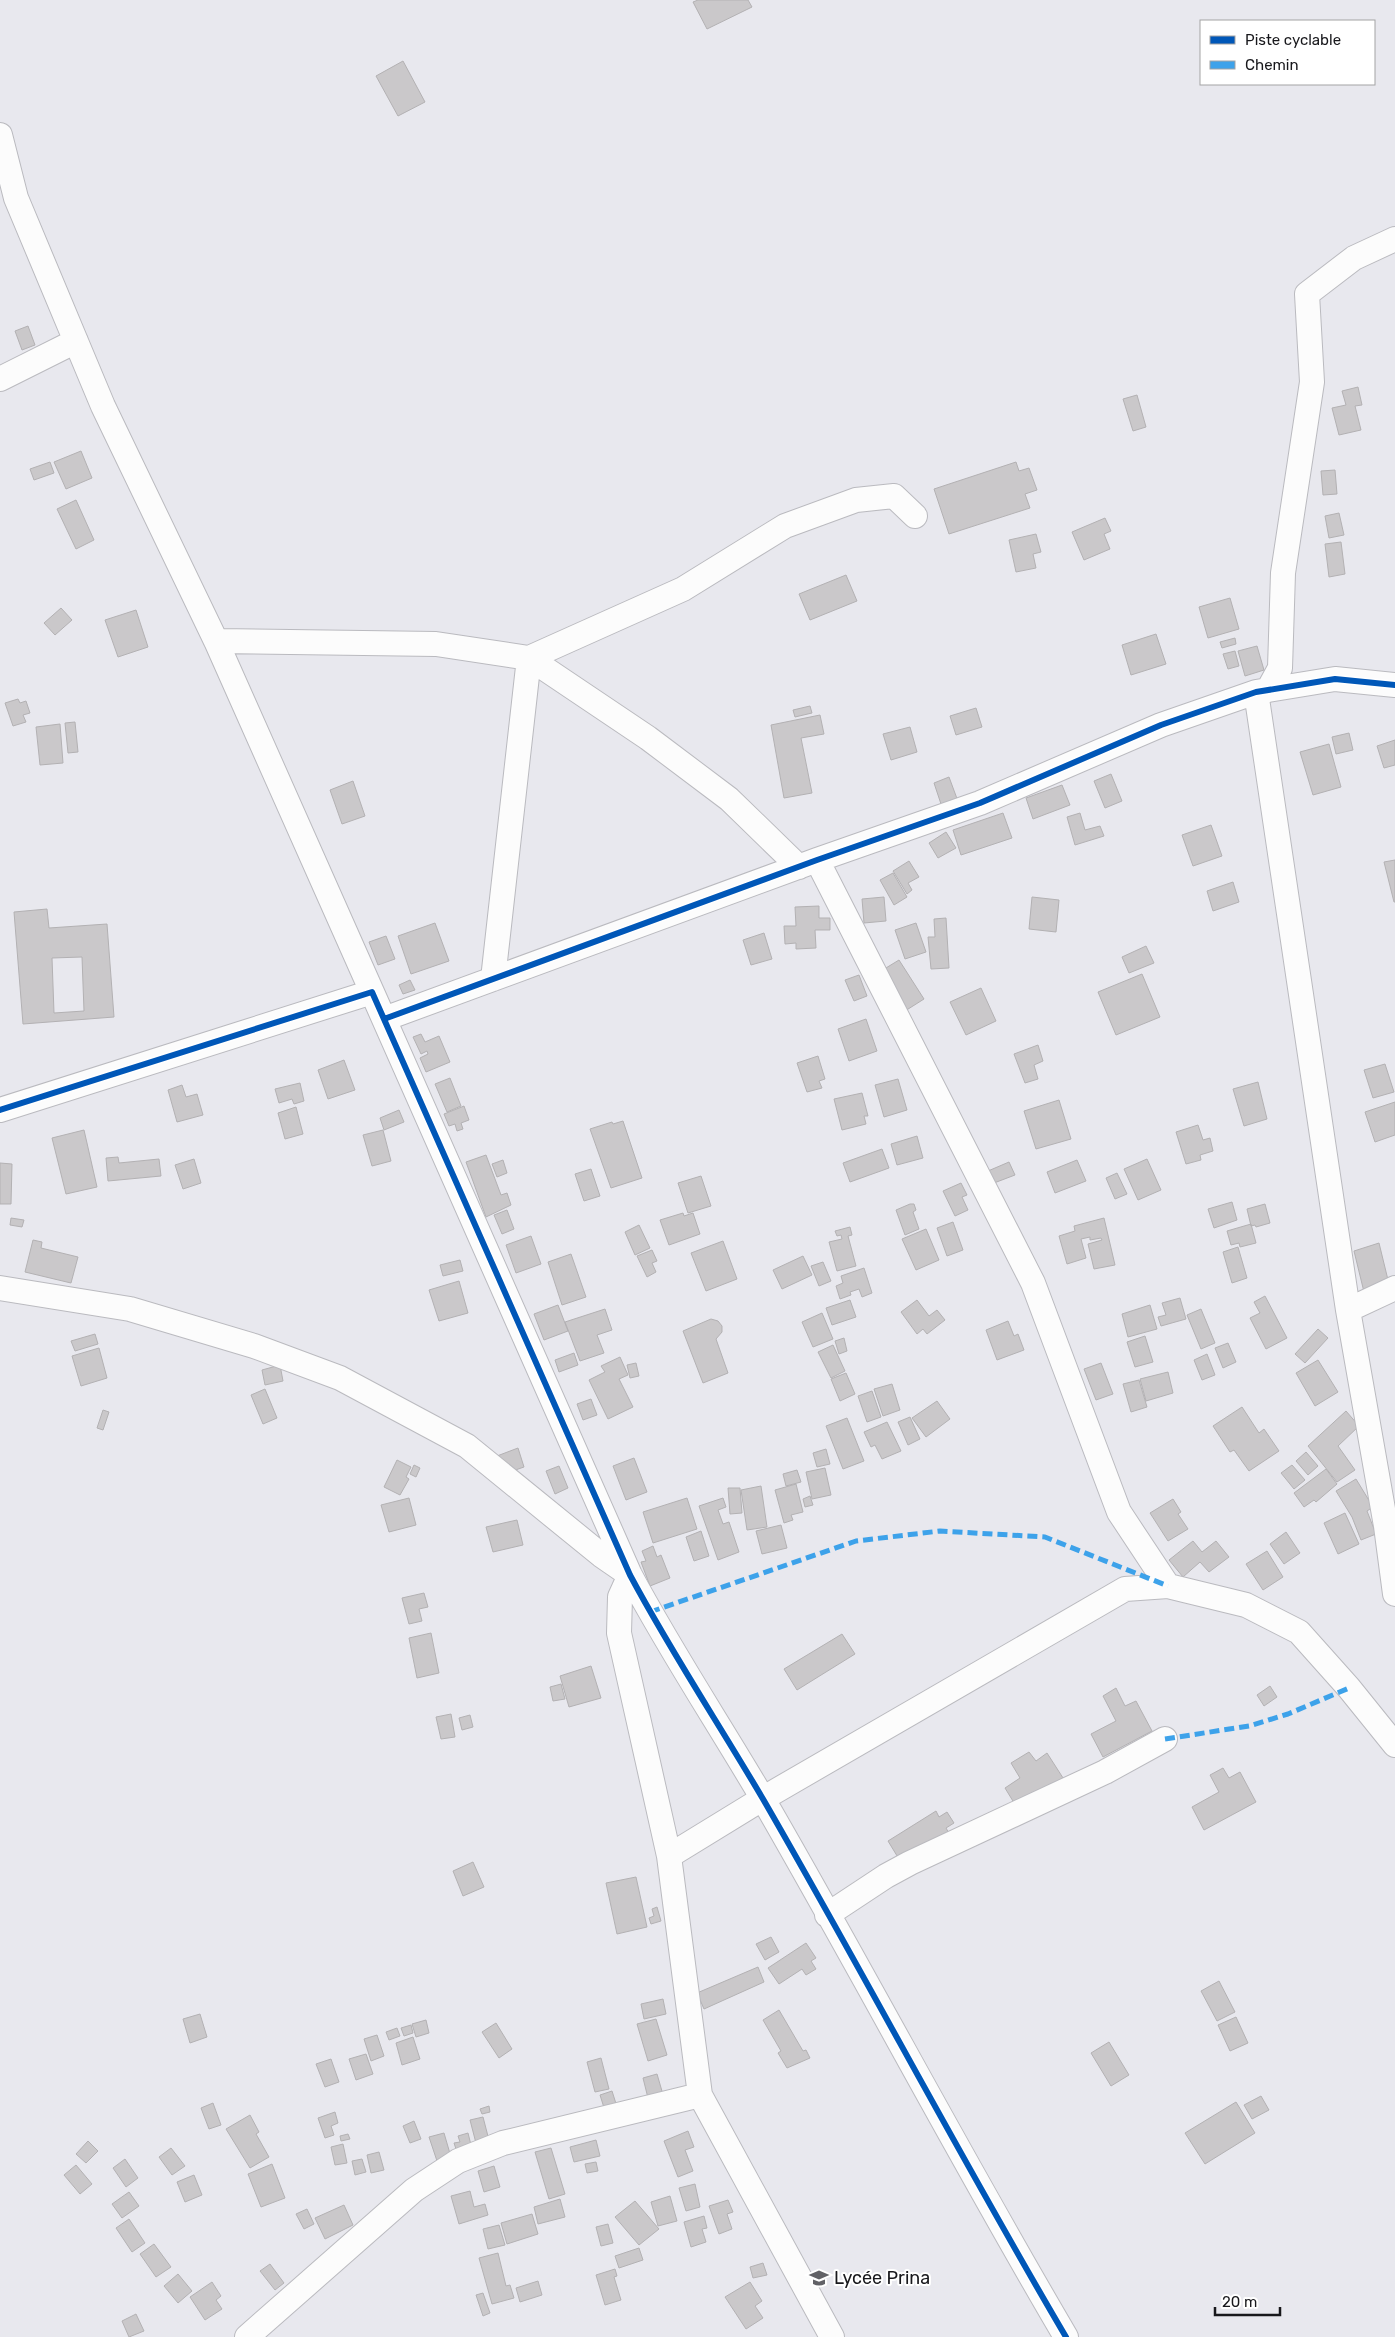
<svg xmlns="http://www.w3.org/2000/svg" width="1395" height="2337" viewBox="0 0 1395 2337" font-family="Rubik,sans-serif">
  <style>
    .building { fill: #cac8ca; stroke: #b3b1b3; fill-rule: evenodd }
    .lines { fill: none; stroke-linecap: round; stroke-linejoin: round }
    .minor-casing { stroke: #bababf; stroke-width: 26 }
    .minor { stroke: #fcfcfc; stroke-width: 24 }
    .quiet { stroke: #3da2ea; stroke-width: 5; stroke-dasharray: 10 5; stroke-linecap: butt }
    .cycleway-casing { stroke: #fff; stroke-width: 9 }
    .cycleway { stroke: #0057b8; stroke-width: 6 }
    .labels { text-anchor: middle; stroke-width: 4; stroke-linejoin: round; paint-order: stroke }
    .poi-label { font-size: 18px; fill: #18181c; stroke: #fff; text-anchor: start }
  </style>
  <rect width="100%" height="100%" fill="#e8e8ee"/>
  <path class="building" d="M698 0H748L752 7 707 29 693 2Z
    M403 61 425 102 398 116 376 76Z
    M28 326 35 345 22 350 15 331Z
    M1358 387 1362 405 1355 406 1361 430 1339 435 1332 408 1346 405 1342 391Z
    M1137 395 1146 427 1133 431 1123 399Z
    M81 451 92 478 66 489 54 462Z
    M50 462 54 473 34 480 30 469Z
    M1016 462 1019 471 1029 468 1037 490 1025 494 1030 508 949 534 934 489Z
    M1335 470 1337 494 1323 495 1321 471Z
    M76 500 94 540 76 549 57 509Z
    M1339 513 1344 535 1329 538 1325 516Z
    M1105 518 1111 531 1104 534 1110 549 1084 560 1072 532Z
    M1036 534 1041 552 1033 554 1036 568 1016 572 1009 540Z
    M1341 542 1345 574 1329 577 1325 544Z
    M846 575 857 601 810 620 799 594Z
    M1230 598 1239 629 1208 638 1199 607Z
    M61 608 72 620 55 635 44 623Z
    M136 610 148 647 118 657 105 620Z
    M1156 634 1166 664 1131 675 1122 645Z
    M1235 638 1236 644 1222 648 1220 642Z
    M1257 646 1264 670 1245 676 1238 651Z
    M1235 651 1239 666 1228 669 1223 654Z
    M18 699 20 703 26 701 30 713 23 715 26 722 13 726 5 703Z
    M810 706 812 713 795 717 793 710Z
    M976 708 982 727 956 735 950 716Z
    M820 715 824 734 801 738 812 793 784 798 771 725Z
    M75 722 78 752 68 753 65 723Z
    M60 724 63 763 40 765 36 727Z
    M910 727 917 752 891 760 883 734Z
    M1349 733 1353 750 1336 754 1332 737Z
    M1395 740V765L1384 768 1377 746Z
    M1329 744 1341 787 1313 795 1300 752Z
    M1111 774 1122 801 1105 808 1094 781Z
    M949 777 959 804 943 810 934 783Z
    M353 781 365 816 342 824 330 790Z
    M1062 785 1070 805 1033 819 1026 798Z
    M1003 813 1012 838 961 855 953 830Z
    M1080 813 1085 830 1100 826 1104 836 1075 845 1067 817Z
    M1211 825 1222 856 1193 866 1182 835Z
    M946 832 956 848 938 858 929 843Z
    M1395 860V902H1394L1384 862Z
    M909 861 919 877 908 883 912 890 907 894 893 871Z
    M893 873 907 897 894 905 880 880Z
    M1233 882 1239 902 1213 911 1207 891Z
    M884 897 886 921 864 923 862 899Z
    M1032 897 1059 900 1056 932 1029 929Z
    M819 906V918H830V930H815L816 948 796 949V943L785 944 784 926H796L795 907Z
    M47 909 49 928 107 924 114 1017 23 1024 14 912ZM82 957 84 1011 54 1013 52 958Z
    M946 918 949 968 931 969 928 937H935L934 919Z
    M435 923 449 961 411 974 398 936Z
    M916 923 926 952 905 959 895 930Z
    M764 933 772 959 751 965 743 940Z
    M386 936 395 959 378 965 369 942Z
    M1146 946 1154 963 1129 973 1122 957Z
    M899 960 924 999 905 1011 881 971Z
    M1142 974 1160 1017 1116 1035 1098 992Z
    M859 975 867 996 854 1001 845 980Z
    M410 980 415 990 403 994 399 985Z
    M981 988 996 1021 966 1035 950 1002Z
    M866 1019 877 1051 849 1061 838 1029Z
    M421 1034 425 1042 439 1036 450 1062 426 1072 420 1058 428 1054 427 1051 421 1054 413 1037Z
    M1038 1045 1043 1061 1034 1065 1038 1079 1025 1083 1014 1054Z
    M818 1056 825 1079 819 1081 822 1088 807 1092 797 1063Z
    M344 1060 355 1090 328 1099 318 1070Z
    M1385 1064 1394 1092 1373 1098 1364 1070Z
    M450 1078 461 1106 447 1112 435 1084Z
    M898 1079 907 1110 884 1117 875 1085Z
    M1258 1082 1267 1119 1244 1126 1233 1089Z
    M300 1083 304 1101 294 1104 292 1099 279 1103 275 1089Z
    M182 1085 186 1097 197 1094 203 1115 177 1122 168 1090Z
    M862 1093 868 1116H864L866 1124 842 1130 834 1099Z
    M1059 1100 1071 1139 1036 1149 1024 1111Z
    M1395 1102V1135L1375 1142 1365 1112Z
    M464 1106 469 1120 461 1123 463 1129 457 1131 455 1124 449 1126 444 1114Z
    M296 1107 303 1134 285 1139 278 1113Z
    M399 1110 404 1122 384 1130 380 1118Z
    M623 1121 642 1178 611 1188 590 1129 612 1122 613 1124Z
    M1198 1125 1203 1140 1210 1138 1213 1151 1200 1155 1201 1160 1186 1164 1176 1132Z
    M84 1130 97 1187 66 1194 52 1138Z
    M383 1130 391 1161 372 1166 363 1135Z
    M917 1136 923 1158 897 1165 891 1144Z
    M882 1149 889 1168 850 1182 843 1163Z
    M486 1155 501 1195 507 1193 511 1205 486 1217 466 1162Z
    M118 1157 119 1163 159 1159 161 1176 108 1181 106 1158Z
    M194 1159 201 1183 183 1189 175 1165Z
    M1147 1159 1161 1190 1138 1200 1124 1169Z
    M503 1160 507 1173 497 1177 492 1164Z
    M1077 1160 1086 1181 1055 1193 1047 1172Z
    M1009 1162 1015 1175 994 1183 988 1171Z
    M0 1163 12 1164 11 1204H0Z
    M591 1169 600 1196 584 1201 575 1174Z
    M1117 1173 1127 1194 1115 1199 1106 1178Z
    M701 1176 711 1206 688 1213 678 1183Z
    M961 1183 967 1195 962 1197 968 1210 955 1216 943 1191Z
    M1232 1202 1237 1220 1214 1228 1208 1209Z
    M910 1204H914L916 1210 913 1212 919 1229 905 1235 896 1210Z
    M1265 1204 1270 1223 1256 1227 1255 1225 1251 1226 1247 1209Z
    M507 1210 514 1229 502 1234 494 1215Z
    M683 1213 684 1216 693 1213 700 1234 669 1245 660 1220Z
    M11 1218 24 1220 22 1227 10 1225Z
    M1104 1218 1115 1265 1094 1269 1088 1244 1102 1240 1101 1238 1090 1240V1237L1081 1239 1086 1258 1067 1264 1059 1236 1075 1231 1074 1226Z
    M953 1222 963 1250 947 1256 937 1228Z
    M1251 1224 1256 1243 1240 1247 1239 1243 1231 1245 1227 1231Z
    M639 1225 650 1248 635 1255 625 1232Z
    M850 1227 852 1235 848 1236 856 1266 837 1271 829 1242 842 1239 841 1235 837 1236 835 1231Z
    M926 1229 939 1260 916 1270 902 1239Z
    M531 1236 541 1264 516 1273 506 1245Z
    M33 1240 42 1242 41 1248 78 1257 71 1283 25 1272Z
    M723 1241 737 1279 706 1291 691 1253Z
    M1379 1243 1389 1284 1364 1292 1354 1251Z
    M1238 1247 1247 1278 1232 1283 1223 1252Z
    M652 1250 657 1261 652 1263 656 1272 647 1277 637 1256Z
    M571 1254 586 1297 562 1305 548 1262Z
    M803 1256 812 1275 782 1289 773 1270Z
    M460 1260 463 1271 443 1276 440 1265Z
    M823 1262 831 1281 819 1286 811 1266Z
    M864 1268 872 1293 862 1297 859 1289 850 1292 851 1295 840 1299 836 1286 843 1283 841 1276Z
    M459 1281 468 1313 439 1321 429 1290Z
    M1265 1296 1287 1338 1266 1349 1250 1318 1260 1313 1254 1302Z
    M1180 1298 1186 1319 1161 1326 1158 1317 1166 1315 1162 1303Z
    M850 1300 856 1317 832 1325 826 1308Z
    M917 1300 929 1316 937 1310 945 1320 927 1334 923 1329 917 1334 901 1312Z
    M558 1305 568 1331 544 1340 534 1314Z
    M1150 1305 1157 1329 1128 1337 1122 1314Z
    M605 1309 612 1330 597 1335 604 1353 580 1361 565 1322Z
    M1201 1309 1215 1343 1201 1349 1187 1315Z
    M822 1313 833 1339 813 1347 802 1322Z
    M711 1319 718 1321 722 1326V1332L716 1339 728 1373 703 1383 683 1331Z
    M1008 1321 1014 1336 1018 1334 1024 1350 997 1360 986 1330Z
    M1318 1329 1328 1338 1305 1363 1295 1354Z
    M95 1334 98 1344 75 1351 71 1341Z
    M1145 1336 1153 1362 1135 1367 1127 1342Z
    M844 1338 847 1351 839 1354 835 1341Z
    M1228 1343 1236 1362 1223 1368 1215 1348Z
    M833 1345 845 1371 831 1378 818 1352Z
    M99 1348 107 1378 81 1386 72 1356Z
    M574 1353 578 1365 559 1372 555 1360Z
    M1207 1354 1215 1375 1202 1380 1194 1360Z
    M620 1357 628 1375 619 1379 633 1407 608 1419 589 1380 605 1372 601 1366Z
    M1318 1360 1338 1392 1315 1406 1296 1373Z
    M636 1363 639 1376 630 1378 627 1365Z
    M1101 1363 1113 1394 1096 1400 1084 1369Z
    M280 1365 283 1381 265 1385 262 1370Z
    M1168 1372 1173 1393 1146 1401 1140 1379Z
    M846 1373 855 1394 840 1401 831 1379Z
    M1139 1380 1147 1407 1131 1412 1123 1384Z
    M892 1384 900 1410 883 1416 874 1389Z
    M265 1389 277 1418 263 1424 251 1395Z
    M872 1391 881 1417 867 1422 858 1396Z
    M591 1399 597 1415 583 1420 577 1404Z
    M937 1401 950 1419 926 1437 912 1418Z
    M1242 1407 1259 1433 1264 1429 1279 1451 1249 1471 1234 1450 1230 1452 1213 1426Z
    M103 1410 109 1412 103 1430 97 1428Z
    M1346 1411 1359 1426 1338 1446 1355 1470 1337 1482 1308 1446Z
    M910 1417 920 1439 908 1445 898 1422Z
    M847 1418 864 1461 843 1469 826 1426Z
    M887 1422 901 1451 882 1459 875 1445 871 1447 864 1432Z
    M518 1448 524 1467 504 1474 497 1456Z
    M826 1449 830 1464 817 1467 813 1453Z
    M1306 1452 1318 1466 1308 1475 1296 1461Z
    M634 1458 647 1492 626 1500 613 1466Z
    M397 1460 411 1467 406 1477 409 1479 400 1495 384 1487Z
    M414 1465 420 1468 416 1477 410 1474Z
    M1292 1465 1305 1480 1294 1489 1281 1473Z
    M559 1466 568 1488 555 1494 546 1471Z
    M825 1468 831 1495 812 1499 806 1472Z
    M1326 1469 1337 1484 1316 1502 1314 1500 1304 1507 1294 1493Z
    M797 1470 801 1482 786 1486 783 1474Z
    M1356 1479 1373 1507 1367 1511 1376 1534 1361 1540 1352 1517 1336 1491Z
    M796 1484 803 1512 791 1515 793 1520 784 1523 775 1490Z
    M761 1486 767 1527 747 1530 741 1490Z
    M728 1488H740L742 1513 730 1514Z
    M810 1496 813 1505 805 1507 803 1499Z
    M409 1498 416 1525 389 1532 381 1505Z
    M687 1498 697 1529 653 1543 643 1512Z
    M723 1498 726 1507 718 1510 723 1524 729 1522 739 1552 718 1560 699 1506Z
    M1173 1499 1181 1512 1178 1514 1188 1529 1168 1541 1150 1513Z
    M1345 1513 1359 1544 1338 1554 1324 1523Z
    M517 1520 523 1545 493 1552 486 1527Z
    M781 1525 787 1548 762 1554 756 1531Z
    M701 1531 709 1556 694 1561 686 1537Z
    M1286 1532 1300 1553 1284 1564 1270 1544Z
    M1193 1541 1202 1552 1216 1541 1229 1557 1209 1572 1200 1562 1183 1577 1169 1560Z
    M653 1546 657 1557 661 1555 670 1578 650 1586 641 1562 646 1561 642 1551Z
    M1267 1551 1283 1577 1263 1590 1246 1564Z
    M424 1593 428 1607 419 1609 422 1621 409 1624 402 1598Z
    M431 1633 439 1673 417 1678 409 1638Z
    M842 1634 855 1654 797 1690 784 1669Z
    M591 1666 601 1698 569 1707 560 1676Z
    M561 1684 565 1699 553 1701 550 1687Z
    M1270 1686 1277 1697 1264 1706 1257 1695Z
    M1116 1688 1125 1706 1136 1701 1152 1731 1103 1757 1091 1734 1116 1721 1103 1696Z
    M451 1714 455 1737 441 1739 436 1717Z
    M470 1715 473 1727 462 1730 459 1718Z
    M1029 1752 1036 1761 1047 1753 1065 1781 1019 1811 1005 1788 1020 1778 1011 1763Z
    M1223 1768 1229 1778 1240 1772 1256 1802 1204 1830 1192 1807 1219 1792 1210 1775Z
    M936 1811 939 1817 947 1812 954 1823 946 1828 950 1835 902 1864 888 1841Z
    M473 1862 484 1887 463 1896 453 1871Z
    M636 1877 647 1927 617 1934 606 1883Z
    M657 1907 661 1921 651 1924 649 1918 654 1916 652 1909Z
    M771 1937 779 1952 765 1960 756 1944Z
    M806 1943 816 1958 811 1961 816 1969 806 1975 802 1969 779 1984 768 1968Z
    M758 1967 764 1982 704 2009 697 1993Z
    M1219 1981 1235 2012 1217 2021 1201 1991Z
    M663 1999 666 2014 644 2019 641 2004Z
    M779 2010 803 2051 806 2050 810 2058 787 2068 778 2053 781 2051 763 2020Z
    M200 2014 207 2037 190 2043 183 2019Z
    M1236 2017 1248 2043 1230 2051 1218 2025Z
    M656 2019 667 2055 648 2061 637 2024Z
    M426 2020 429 2033 416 2037 412 2024Z
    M496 2023 512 2049 499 2058 482 2032Z
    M411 2025 413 2033 404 2036 401 2028Z
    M397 2028 400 2036 389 2040 386 2032Z
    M377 2035 384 2056 371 2061 364 2039Z
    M413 2037 420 2059 402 2065 396 2043Z
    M1109 2042 1129 2075 1111 2086 1091 2053Z
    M366 2054 373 2074 356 2080 349 2059Z
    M601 2058 609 2089 595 2092 587 2062Z
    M331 2059 339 2082 325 2087 316 2064Z
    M657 2074 664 2098 649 2102 643 2078Z
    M612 2091 618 2110 606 2114 600 2095Z
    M1261 2096 1269 2110 1252 2119 1244 2105Z
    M1236 2102 1255 2133 1205 2164 1185 2133Z
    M213 2103 221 2125 209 2129 201 2108Z
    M489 2106 490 2112 482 2114 480 2109Z
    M335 2112 338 2123 331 2126 334 2135 325 2138 318 2118Z
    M250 2115 259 2132 256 2134 269 2157 250 2168 226 2129Z
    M483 2117 490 2144 477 2147 470 2120Z
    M414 2121 421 2139 410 2143 403 2126Z
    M688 2131 694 2147 685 2150 693 2171 678 2177 664 2141Z
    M444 2133 451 2157 437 2161 429 2137Z
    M468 2133 471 2145 456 2149 454 2143 460 2142 458 2136Z
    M348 2134 350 2139 341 2141 340 2136Z
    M596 2140 600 2156 574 2162 570 2147Z
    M88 2141 98 2151 86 2163 76 2154Z
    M343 2144 347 2163 335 2165 331 2147Z
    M171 2148 185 2166 172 2175 159 2157Z
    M551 2148 565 2194 549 2199 535 2152Z
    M379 2152 384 2170 371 2173 367 2155Z
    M125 2159 138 2178 126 2187 113 2168Z
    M362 2159 366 2172 355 2175 352 2161Z
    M596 2162 598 2171 587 2173 585 2164Z
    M272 2164 285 2198 261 2207 248 2174Z
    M76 2165 92 2184 80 2194 64 2175Z
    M494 2166 500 2187 484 2192 478 2171Z
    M194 2175 202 2195 185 2202 177 2182Z
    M695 2184 700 2207 686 2211 679 2188Z
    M470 2191 474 2207 485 2204 488 2215 459 2224 451 2196Z
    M129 2192 139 2206 122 2218 112 2204Z
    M670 2196 677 2221 658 2226 651 2202Z
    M560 2199 565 2217 538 2224 534 2207Z
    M728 2200 733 2212 727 2214 732 2229 719 2234 709 2206Z
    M635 2201 659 2229 639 2245 615 2217Z
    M344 2205 353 2225 325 2239 315 2218Z
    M307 2209 314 2224 304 2229 296 2214Z
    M532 2214 538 2234 507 2244 501 2223Z
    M704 2216 707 2228 702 2229 706 2242 691 2247 684 2222Z
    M129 2219 145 2243 132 2252 116 2228Z
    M608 2224 613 2243 601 2246 596 2227Z
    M499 2225 505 2245 488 2249 483 2229Z
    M154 2244 171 2267 156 2277 140 2254Z
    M639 2248 643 2260 619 2268 615 2256Z
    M498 2253 506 2286 510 2285 514 2298 492 2304 479 2258Z
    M763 2263 767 2275 753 2278 750 2267Z
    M270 2264 284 2283 275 2290 260 2271Z
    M615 2269 617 2276 614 2277 621 2300 605 2305 596 2275Z
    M178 2274 192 2291 178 2303 164 2286Z
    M538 2281 542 2295 520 2302 516 2288Z
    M212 2282 221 2296 216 2300 222 2309 205 2320 190 2297Z
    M750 2282 762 2301 755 2306 763 2318 746 2329 725 2297Z
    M483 2293 490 2313 483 2316 476 2295Z
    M136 2314 144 2331 129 2337 122 2321Z"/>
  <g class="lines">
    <g class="minor-casing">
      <path id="minor" d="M0 135 16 198 103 406 216 641 372 992
        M0 379 76 341
        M216 641 436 644 529 658 648 738 729 799 799 867
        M1268 690 1280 668 1283 573 1312 382 1307 294 1354 258 1395 239
        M1256 692 1348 1310 1386 1526 1395 1594
        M817 860 1033 1283 1119 1512 1168 1586
        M493 979 529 658 683 589 785 526 856 500 894 496 915 516
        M384 1019 817 860 980 803 1161 725 1256 692 1335 679 1395 685
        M0 1110 372 992 630 1575C671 1652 719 1724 763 1799 866 1977 961 2159 1066 2337
        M0 1288 130 1309 254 1346 340 1378 467 1446 601 1555 630 1575 620 1597 619 1633 669 1856 700 2095 832 2337
        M1348 1310 1395 1288
        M669 1856 762 1799 1125 1589 1168 1586 1246 1605 1299 1632 1349 1688 1395 1745
        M827 1915 886 1876 910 1863 1105 1772 1165 1739
        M247 2337 414 2190 458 2161 503 2143 700 2095"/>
    </g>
    <use href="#minor" class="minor"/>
    <path class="quiet" d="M650 1612 856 1541 940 1531 1045 1537 1168 1586
      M1165 1739 1249 1726 1288 1714 1349 1688"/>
    <g class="cycleway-casing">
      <path id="cycleway" d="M384 1019 817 860 980 803 1161 725 1256 692 1335 679 1395 685
        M0 1110 372 992 630 1575C671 1652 719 1724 763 1799 866 1977 961 2159 1066 2337"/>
    </g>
    <use href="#cycleway" class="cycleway"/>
  </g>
  <defs>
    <g id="school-bare" transform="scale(1.5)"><path d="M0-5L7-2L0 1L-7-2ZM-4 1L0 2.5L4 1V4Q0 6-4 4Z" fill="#616166" stroke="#fff" stroke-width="2.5" paint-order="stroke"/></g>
  </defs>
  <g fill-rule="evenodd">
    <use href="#school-bare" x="819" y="2278"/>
  </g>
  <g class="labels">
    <g class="poi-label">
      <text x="834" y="2284">Lycée Prina</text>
    </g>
  </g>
  <rect x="1200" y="20" width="175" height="65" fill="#ffffff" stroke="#a3a3a4"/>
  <rect x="1210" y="36" width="25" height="8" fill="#0057b8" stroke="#a3a3a4"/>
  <text x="1245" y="45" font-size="15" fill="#18181c">Piste cyclable</text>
  <rect x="1210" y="61" width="25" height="8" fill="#3da2ea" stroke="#a3a3a4"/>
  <text x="1245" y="70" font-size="15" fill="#18181c">Chemin</text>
  <path d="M1215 2307v8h65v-8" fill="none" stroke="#18181c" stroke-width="2.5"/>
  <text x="1222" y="2307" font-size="15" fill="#18181c" stroke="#ffffff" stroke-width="4" paint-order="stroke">20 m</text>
</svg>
